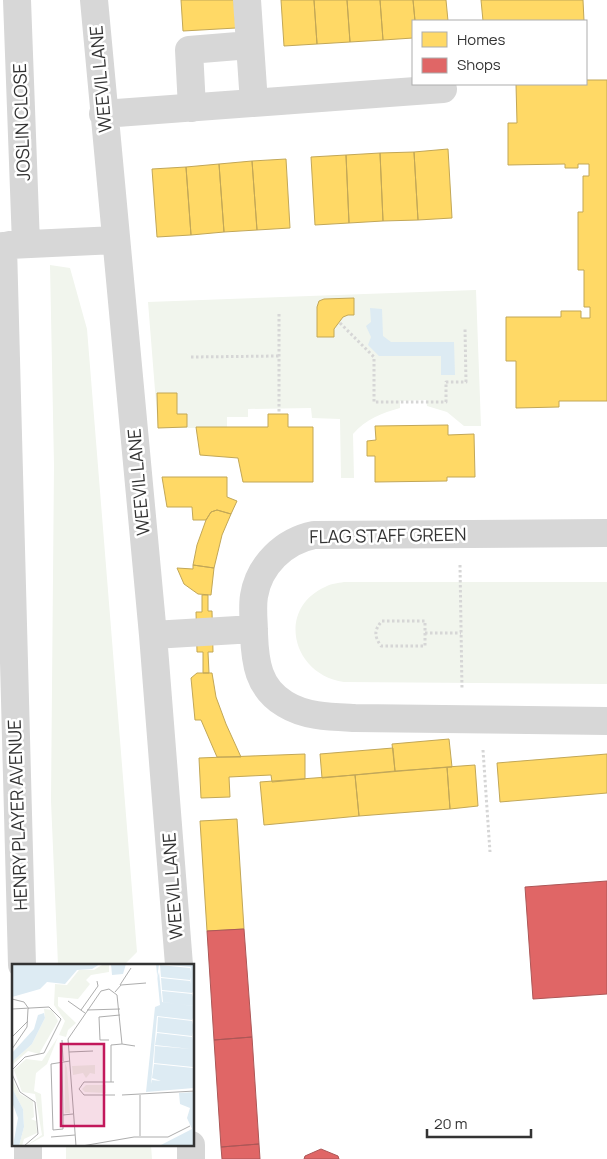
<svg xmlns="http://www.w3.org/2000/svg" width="607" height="1159" viewBox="0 0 607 1159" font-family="Manrope,sans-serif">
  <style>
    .green { fill: #f1f5ed }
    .water { fill: #ddebf3 }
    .homes { fill: #ffd966; stroke: #c2a757 }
    .shops { fill: #e06666; stroke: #ac5757 }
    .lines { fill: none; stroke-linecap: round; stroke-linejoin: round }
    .path { stroke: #d6d6d6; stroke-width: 3; stroke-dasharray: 2.5 2.5; stroke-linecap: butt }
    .minor { stroke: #d7d7d7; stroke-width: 28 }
    .labels { text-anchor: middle; stroke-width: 5; stroke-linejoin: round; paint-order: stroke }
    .street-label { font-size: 18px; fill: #333; stroke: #fff }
    .inset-road { fill: none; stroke: #adadad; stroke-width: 1 }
    .view { fill: #c2185b; fill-opacity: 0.15; stroke: #c2185b; stroke-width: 2.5 }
    .inset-edge { fill: none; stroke: #333; stroke-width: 2.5 }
  </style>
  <rect width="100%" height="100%" fill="#fff"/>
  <path class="green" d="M50 265 70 268 87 329 137 952 124 965H58L51 801 54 465Z
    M476 290 481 426H464L447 412 427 406 426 400 400 401V408C382 413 366 419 353 434L354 478H341L340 419 312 418 311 408 248 409V417H227V428H158L148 302Z
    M344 582H607V684L344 682C292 675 276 609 325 587 330 584 338 583 344 582Z
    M66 1145H151L152 1159H66Z"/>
  <path class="water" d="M370 308 382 309 383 336 391 342H454L455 375H441V356H379L368 345 371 337 366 326 371 322Z"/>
  <path class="homes" d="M181 0H234L236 28 183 31Z
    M281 0H314L317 44 284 46Z
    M314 0H347L350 42 317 44Z
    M347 0H380L383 40 350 42Z
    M380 0H413L415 21H413V38L383 40Z
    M413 0H446L448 21H415Z
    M481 0H583L584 21H483Z
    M586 80H607V401H559V407L516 408V361H506V317H561V311H581V318H590V307H584V270H578V212H583V176H589V164H578V168H565V164L508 165V123H517L516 84H586Z
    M448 149 452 218 418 220 414 152Z
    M414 152 418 220 383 221 380 153Z
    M380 153 383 221 349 223 346 155Z
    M346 155 349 223 315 225 311 157Z
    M286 159 290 228 257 230 252 161Z
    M252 161 257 230 224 232 219 164Z
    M219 164 224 232 191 235 186 167Z
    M186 167 191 235 157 237 152 169Z
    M354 298V315H348L343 317 334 329V337H317V307L319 301 324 299Z
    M157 393H177V414H187V427L158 428Z
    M268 414H288V427H313V482H243L238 458 200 455 196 427H268Z
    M448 425V435L474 434 475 477H447V481L375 482V456H367V441L376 440 375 426Z
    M162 477H227V497L237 501 231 514 217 510 211 512 206 520H193L192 507H167Z
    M217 510 231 514 222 535 214 568 193 565 197 545 206 520 211 512Z
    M193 565 214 568 211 595 198 594 184 584 177 568 193 569Z
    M202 595H208V611H212L213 652H208L209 673H203V652H197L196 612H202Z
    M197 673H212L216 697 226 724 241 757H217L201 720H195L191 678Z
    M449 739 452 767 395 771 392 744Z
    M393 748 395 771 322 778 320 754Z
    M305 754V779L272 782 271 775 229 777 230 797 201 798 199 758Z
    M607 754V793L500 802 497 763Z
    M475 765 478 806 450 809 447 767Z
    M447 767 450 809 359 816 355 775Z
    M355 775 359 816 264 825 260 782Z
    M237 819 244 929 207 931 200 821Z"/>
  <path class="shops" d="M607 881V994L533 999 525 887Z
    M244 929 252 1037 214 1040 207 931Z
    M252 1037 259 1144 221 1147 214 1040Z
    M259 1144 260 1159H222L221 1147Z
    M321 1149 338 1156 339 1159H304L305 1156Z"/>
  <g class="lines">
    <path class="path" d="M279 314V413
      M340 323 374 357V402H446V382H466L465 328
      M191 357 279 356
      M460 565 462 689
      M382 621H425V646H381C374 636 374 630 382 621Z
      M425 633H461
      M483 750 490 852"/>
    <path class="minor" d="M17 0 26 244
      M94 0 153 635 179 965
      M247 0 254 103
      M192 108 189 50 250 45
      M103 114 443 89
      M9 245 116 240
      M3 246 22 965
      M607 533 314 535C284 541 259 565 254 596 252 608 254 622 254 634 255 662 258 688 285 704 306 717 332 717 355 718L607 721
      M153 635 254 629
      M28 1145V1159
      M191 1145V1159"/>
  </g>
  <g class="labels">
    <g class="street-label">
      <text transform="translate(101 79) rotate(-95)" y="6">WEEVIL LANE</text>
      <text transform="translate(22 122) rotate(-92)" y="6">JOSLIN CLOSE</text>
      <text transform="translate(139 482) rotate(-95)" y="6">WEEVIL LANE</text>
      <text transform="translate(388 536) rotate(-1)" y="6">FLAG STAFF GREEN</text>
      <text transform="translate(18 815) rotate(-92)" y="6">HENRY PLAYER AVENUE</text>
      <text transform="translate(173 886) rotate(-94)" y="6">WEEVIL LANE</text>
    </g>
  </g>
  <g transform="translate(12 964)">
    <rect width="182" height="182" fill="#fff"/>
    <path d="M90 1H97V8L79 11 74 16 78 20 66 35 46 33V42L64 59 56 66 54 73 47 71 53 57 42 41 43 20 55 21 67 6H82ZM32 45 40 46 46 57 27 90 16 87 0 101V98L20 80 33 54ZM46 73 35 100 24 109 22 127 29 130 32 172 14 182 30 171 23 130 10 128 2 106 14 95 30 97ZM53 99 55 104 58 149H53ZM83 101V110L78 109 74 114 71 109 61 111 60 102ZM0 115 8 130 21 137 22 153 19 155 24 157 25 169 12 175 10 182H7L12 163 11 145 0 124ZM94 121V129L73 128 70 125 74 121Z" fill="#f1f5ed"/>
    <path d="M0 0H88L80 5 65 6 53 20 35 18 28 25 0 33ZM99 0H114L111 10 100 11ZM144 0H182V124L134 128 143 43 148 41ZM32 49 33 54 20 80 0 98V89L22 65 26 51ZM0 124 11 145 12 163 7 182H1L6 154 0 138ZM182 128V182H147L180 165 175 154 178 144 168 140 167 129Z" fill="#ddebf3"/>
    <path d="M147 0 179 3 178 8V4L148 1 149 13 178 16 179 13 178 20V17L149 14 150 26 180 29 182 26 181 33 180 30 150 27 151 38 181 42 182 39V46V42L150 38 147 8 145 15ZM145 52 180 56 182 52 181 61 180 57 146 53 145 68 180 72 181 68 180 77V73L145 69 143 81 179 85 143 82 142 99 181 103 182 97V110L181 104 142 100 140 114 149 117 140 116 139 120Z" fill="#fff"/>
    <path class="inset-road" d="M108 21 119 4M103 28 109 21 134 19M0 35 12 38 17 45M56 37 73 49M0 45 37 43 49 55 32 89 13 93 0 106M69 46 86 22 85 17M75 46 108 45M0 73 16 57M50 76 51 97M97 76H88L87 53 108 51M0 85 15 63 16 45M57 88 81 87M50 98 51 151 61 150M0 110 8 128 23 138 26 170 12 182M99 118V81L110 80M67 125 72 131H103M67 125 72 118H102M110 131 183 127M128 131V172M0 147V167M51 151V165L41 166 39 100 58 97M39 173 63 171M64 182 56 75 89 27 97 25 105 31 110 80 123 82M70 182 122 173H156L178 162"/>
    <path class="view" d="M49 80H92V162H49Z"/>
    <rect width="182" height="182" class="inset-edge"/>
  </g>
  <rect x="412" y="20" width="175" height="65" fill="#ffffff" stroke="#adadad"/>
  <rect x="422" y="32" width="25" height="15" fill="#ffd966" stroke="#adadad"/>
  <text x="457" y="45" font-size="15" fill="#333333">Homes</text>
  <rect x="422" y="58" width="25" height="15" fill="#e06666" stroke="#adadad"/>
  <text x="457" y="70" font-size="15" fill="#333333">Shops</text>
  <path d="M427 1129v8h104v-8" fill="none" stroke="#333333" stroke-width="2.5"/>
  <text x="434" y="1129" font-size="15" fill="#333333" stroke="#ffffff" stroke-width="4" paint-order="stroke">20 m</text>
</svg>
